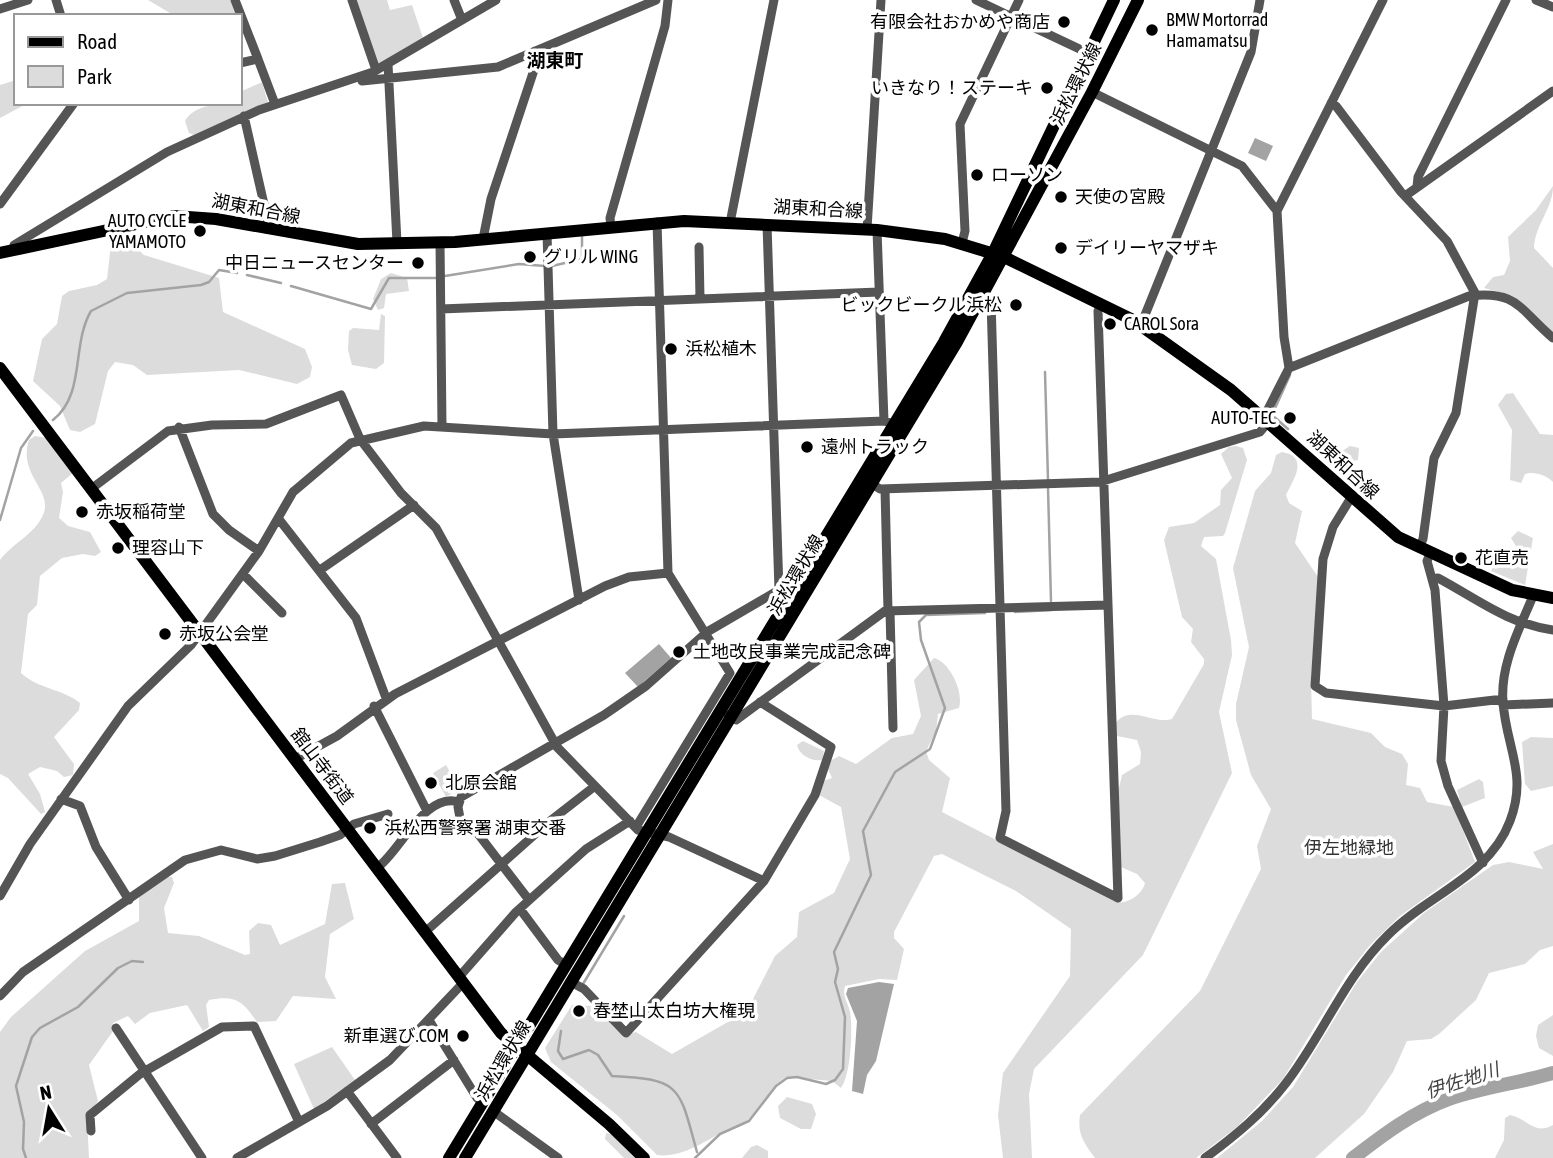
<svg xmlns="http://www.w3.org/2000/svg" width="1553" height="1158" viewBox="0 0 1553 1158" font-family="'Asap Condensed','Noto Sans JP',sans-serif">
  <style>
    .green { fill: #dcdcdc }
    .water { fill: #a3a3a3 }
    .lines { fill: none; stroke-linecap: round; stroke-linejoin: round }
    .stream { stroke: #a3a3a3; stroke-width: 2.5 }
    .river { stroke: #a3a3a3; stroke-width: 14 }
    .minor { stroke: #555; stroke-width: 9 }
    .major { stroke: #000; stroke-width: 12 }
    .poi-dot { fill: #000; stroke: #fff; stroke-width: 2.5 }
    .labels { text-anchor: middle; stroke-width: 7; stroke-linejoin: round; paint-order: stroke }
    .poi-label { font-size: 18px; fill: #000; stroke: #fff; text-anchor: start }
    .street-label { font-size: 18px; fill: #000; stroke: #fff }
    .park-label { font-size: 18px; fill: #333; stroke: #fff }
    .neighbourhood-label { font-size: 19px; font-weight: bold; fill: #000; stroke: #fff }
    .water-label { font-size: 19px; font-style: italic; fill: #444; stroke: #fff }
  </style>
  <rect width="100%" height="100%" fill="#fff"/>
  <path class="green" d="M148 0H230L237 16H175Z
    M355 0H387L390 10 412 5 423 38 376 66Z
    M16 80V103H28L0 118V85Z
    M260 83H262L268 102 194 135 189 133 185 121C194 104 223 103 240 103V92Z
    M1553 186C1553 209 1535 224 1534 248L1553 268V334L1511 295 1484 288 1493 277 1504 275 1510 261 1508 237 1536 210Z
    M118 236 128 240 144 255 219 278 223 312 305 349 312 367 310 377 297 384 239 370 147 375 133 365 115 362 108 371 95 424 80 432 70 430 60 406 33 381 42 339 57 324 62 296 69 291 97 285 107 279 111 244Z
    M391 273 407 278 409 291 386 294 384 308 378 310 373 299 381 279Z
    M381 314 385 316 384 363 376 369 352 365 348 350 349 331 353 328 379 330Z
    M1513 393 1540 434 1553 435V482C1546 475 1534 471 1525 474L1521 483 1510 480 1512 430 1498 405 1506 394Z
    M35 436 47 438 73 473 61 483 63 492 59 518 68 526 90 532 101 552 95 556 83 554 62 558 40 576 37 605 28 614 21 673C38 689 63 689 80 703L79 710 54 737 74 764 73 775 64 777 57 771 40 767 28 774 40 794 45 812 41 814 8 778 0 774V560C12 544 34 534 42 517 56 491 17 476 29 440Z
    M1236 446 1243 448 1247 460 1225 533 1223 536 1204 537 1201 546 1216 559 1231 640 1232 655 1219 712 1232 773 1143 955 1034 1069 1029 1094 1032 1158H1003L998 1115 1003 1073 1070 976 1071 929 1016 891 942 854 934 856 894 932V938L904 949 897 980 879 979 845 986C842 997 848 1002 850 1012 853 1029 851 1074 841 1088L832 1081 786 1077C770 1087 763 1104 751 1117 743 1126 731 1126 722 1132 703 1143 680 1158 657 1155L617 1115 551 1062 545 1048 572 1005 593 1006 624 1035 636 1032 672 1054 747 1011 775 956 797 937 799 912 834 893 850 859 841 807 819 795 823 781 832 778 828 769 830 761 839 756 856 764 892 738 913 734 921 716 914 680 934 658C950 662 964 692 959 708L938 714 936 731 926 751 929 760 950 778 942 812 1116 902C1128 904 1142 895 1145 883L1137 874 1121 867 1117 797 1122 775 1140 764 1141 752 1137 740 1117 736 1115 724C1129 703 1154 725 1172 719L1204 664V659L1191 642 1193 629 1182 617 1164 540 1169 527 1194 523 1220 505 1221 490 1232 478 1221 454 1229 447Z
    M1350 446 1359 448 1358 460 1332 466 1327 464 1328 460Z
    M1282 452C1310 457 1293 480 1286 495L1289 503 1302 511 1295 543 1318 577 1311 680 1312 719 1371 733 1385 747 1402 754 1408 764 1406 785 1420 788 1427 802 1454 807 1475 862 1400 916 1371 944 1346 975 1283 1079 1237 1127 1196 1158H1095C1084 1143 1077 1134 1080 1115L1200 991 1261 869 1257 846 1271 809 1251 775 1236 720V704L1249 647 1233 568 1255 491 1271 473 1276 455Z
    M1518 531 1533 538 1525 585 1491 571 1493 567H1520L1522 556 1511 538Z
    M1553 738V786L1531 791 1525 784 1522 742 1531 737Z
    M803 741 824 751 822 760C812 762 799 755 797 745Z
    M446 765 460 789 446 797 433 773Z
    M1479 779 1483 782 1485 798 1462 807 1457 790Z
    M1553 844V946L1540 950 1525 964 1489 973 1476 1000 1439 1034 1431 1039 1407 1041 1393 1072 1364 1114 1315 1158H1217L1262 1121 1293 1087 1357 982 1381 952 1424 913 1493 865 1509 862 1543 869 1533 852Z
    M165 877H172L174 883 164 908 168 933 199 936 245 955 250 954 249 931 258 923 271 925 280 945 325 924 332 884 345 883 354 919 330 934 325 977 336 999 293 996 276 1021 257 1022C242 1001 237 995 209 1000L206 1005 209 1027 203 1031 187 1005 150 1013 135 1024 128 1016 113 1023V1031L89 1065 98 1101 87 1118 89 1158H0V1032L11 1017 85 951 139 921V897Z
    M1553 1015V1056L1539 1048 1536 1036 1538 1025Z
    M332 1047 355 1080 314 1109 294 1064Z
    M787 1097 812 1104 816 1114 811 1129H801L780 1118 778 1106Z
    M1510 1115C1527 1118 1534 1136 1553 1125V1158H1495L1504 1140 1505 1118Z
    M606 1133 611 1134 636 1158H624L605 1139Z
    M757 1145 768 1151V1158H742L751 1147Z"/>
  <path class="water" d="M1255 138 1273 146 1266 161 1248 153Z
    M659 644 671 658 638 687 625 673Z
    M879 982 894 984 876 1061 867 1075 863 1094 852 1091 857 1021 846 994 848 988Z"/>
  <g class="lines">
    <path class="stream" d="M552 266 582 259V235
      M247 275 281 283
      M445 276 519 264 545 266
      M291 286 371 309 389 278H437
      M1045 372 1048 480
      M53 420C86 394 71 345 91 311L127 293 201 285 209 282 219 270 237 273
      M1288 429 1272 415 1290 375
      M1048 488 1051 601
      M0 520 21 448 33 431
      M1015 612 1052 610
      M583 984 624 916
      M561 1031 558 1051 563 1059 589 1050 598 1055 612 1076C683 1079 679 1088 697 1152
      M26 1158 23 1149 24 1122 16 1086 32 1037 40 1028 78 1007 118 968 132 961 143 962
      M695 1158 720 1134 749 1121 776 1086 787 1078 797 1077 826 1084 835 1080 843 1069 845 1017 835 982 838 969 834 952 871 875 863 831 895 772 930 749 945 708 921 640 919 622 926 615 985 613"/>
    <path class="river" d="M1353 1158C1383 1135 1413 1112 1449 1099 1483 1087 1519 1083 1553 1073"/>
    <path class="minor" d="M56 0 61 16
      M235 0 258 59
      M352 0 376 70
      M454 0 462 20
      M976 0 1088 53
      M1536 0 1553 7
      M0 9 28 0
      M240 63 258 59 275 104
      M388 64 397 243
      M362 81 498 67 656 0
      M1092 92 1242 166 1277 211 1284 337 1289 368 1264 417
      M1331 103 1336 106 1401 192 1447 241 1475 293 1456 413 1434 458 1423 539 1419 548
      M244 116 268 222 266 229
      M1417 187 1418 177 1506 0
      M1405 196 1553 91
      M0 204 74 103
      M1277 211 1383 0
      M730 223 774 0
      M611 227 610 218 665 26 668 0
      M867 229 881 0
      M877 230 884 421
      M547 233 553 434 579 600
      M483 239 491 199 538 58 535 51
      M440 242 442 426
      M962 243 965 231 960 124 1019 0
      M699 247 700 299
      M15 250 14 245 167 152 259 110 373 72 496 0
      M983 296 991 300 1006 811 1000 838 1118 898 1098 311 1102 304
      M441 309 879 292
      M1141 325 1251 52 1260 0
      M1289 368 1469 296C1517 290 1519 309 1553 338
      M179 427 213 514 229 530 259 551
      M872 484 880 489 1100 482 1260 432 1269 421
      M91 489 168 431 212 425 266 424 341 395 360 439 401 493 436 528 557 747 638 830 669 837 764 881
      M885 489 888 611
      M1352 496 1333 527 1323 559 1315 686 1326 693 1444 706 1503 699
      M278 518 356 618 386 698
      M1430 554 1427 561 1435 590 1444 706 1441 761 1448 786 1483 863
      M320 570 414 505
      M243 574 282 613
      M1433 579 1438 578C1479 600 1506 623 1553 630
      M890 611 893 728
      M1503 705 1553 703
      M374 706 427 811
      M728 715 736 720 885 611 1108 605
      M295 759 337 736 395 694 605 586 629 577 668 573
      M61 799 80 806 96 847 129 900
      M636 827 730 673 668 573 657 222
      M377 868C400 852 425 791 459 802
      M0 896 30 844 128 706 191 645 259 551 293 492 351 443 424 426 553 434 884 421 894 424
      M529 900 479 835 460 818 458 807 461 797 604 715 646 686 707 632 779 590 767 224
      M520 909 558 960 566 965
      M425 932 550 821 595 786
      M459 977 516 912 586 849 630 821
      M571 982 584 989 626 1033 764 881 815 795 831 747 760 702
      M0 996 23 972 185 860 221 850 257 859 275 856 320 842 340 835 354 824 388 814
      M429 1020 477 1098 483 1102
      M116 1028 202 1158
      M347 1091 397 1158
      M493 1111 558 1158
      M371 1124 454 1060
      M91 1131 90 1115 140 1074 222 1027 254 1026 299 1122
      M237 1158 327 1106 390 1060 463 983
      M1205 1158C1235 1136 1263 1113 1286 1083 1323 1035 1344 978 1388 935 1427 895 1489 877 1510 821 1528 774 1506 747 1503 702 1500 665 1519 630 1533 596"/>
    <path class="major" d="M0 253 174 216 216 219 358 244 455 242 684 221 877 230 945 239 1004 257 1133 320 1231 390 1398 537 1512 590 1553 598
      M0 368 501 1033 609 1124 644 1158
      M449 1158 944 342 993 253 1114 0
      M465 1158 957 342 1092 92 1138 0"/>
  </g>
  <g class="poi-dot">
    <circle cx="1064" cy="22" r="7"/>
    <circle cx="1152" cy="30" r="7"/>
    <circle cx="1047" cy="88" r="7"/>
    <circle cx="977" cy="175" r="7"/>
    <circle cx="1061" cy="197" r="7"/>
    <circle cx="200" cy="231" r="7"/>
    <circle cx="1061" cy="248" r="7"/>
    <circle cx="530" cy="257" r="7"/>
    <circle cx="418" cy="263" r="7"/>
    <circle cx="1016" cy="305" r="7"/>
    <circle cx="1110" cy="324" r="7"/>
    <circle cx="671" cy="349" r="7"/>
    <circle cx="1290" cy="418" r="7"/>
    <circle cx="807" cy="447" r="7"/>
    <circle cx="82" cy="512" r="7"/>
    <circle cx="118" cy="548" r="7"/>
    <circle cx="1461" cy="558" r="7"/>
    <circle cx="165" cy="634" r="7"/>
    <circle cx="679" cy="652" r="7"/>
    <circle cx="431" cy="783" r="7"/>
    <circle cx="370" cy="828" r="7"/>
    <circle cx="579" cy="1011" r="7"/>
    <circle cx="463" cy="1036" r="7"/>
  </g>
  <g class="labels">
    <g class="poi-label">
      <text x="1166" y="26">BMW Mortorrad<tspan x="1166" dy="21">Hamamatsu</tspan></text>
      <text x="1050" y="28" text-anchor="end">有限会社おかめや商店</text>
      <text x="1033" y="94" text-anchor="end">いきなり！ステーキ</text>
      <text x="991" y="181">ローソン</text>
      <text x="1075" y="203">天使の宮殿</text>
      <text x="186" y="227" text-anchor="end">AUTO CYCLE<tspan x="186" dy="21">YAMAMOTO</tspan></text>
      <text x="1075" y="254">デイリーヤマザキ</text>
      <text x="544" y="263">グリル WING</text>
      <text x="404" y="269" text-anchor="end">中日ニュースセンター</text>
      <text x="1002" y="311" text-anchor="end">ビックビークル浜松</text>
      <text x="1124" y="330">CAROL Sora</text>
      <text x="685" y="355">浜松植木</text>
      <text x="1276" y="424" text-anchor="end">AUTO-TEC</text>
      <text x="821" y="453">遠州トラック</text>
      <text x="96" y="518">赤坂稲荷堂</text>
      <text x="132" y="554">理容山下</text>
      <text x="1475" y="564">花直売</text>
      <text x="179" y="640">赤坂公会堂</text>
      <text x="693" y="658">土地改良事業完成記念碑</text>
      <text x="445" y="789">北原会館</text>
      <text x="384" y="834">浜松西警察署 湖東交番</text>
      <text x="593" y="1017">春埜山太白坊大権現</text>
      <text x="449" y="1042" text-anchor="end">新車選び.COM</text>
    </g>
    <g class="street-label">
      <text transform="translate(1076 84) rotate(-63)" y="6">浜松環状線</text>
      <text transform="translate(256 209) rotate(11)" y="6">湖東和合線</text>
      <text transform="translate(818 209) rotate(3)" y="6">湖東和合線</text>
      <text transform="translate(1343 465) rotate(43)" y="6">湖東和合線</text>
      <text transform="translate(796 575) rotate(-59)" y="6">浜松環状線</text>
      <text transform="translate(322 766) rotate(53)" y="6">舘山寺街道</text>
      <text transform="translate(503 1061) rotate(-59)" y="6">浜松環状線</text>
    </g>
    <g class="park-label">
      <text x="1349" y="854">伊左地緑地</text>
    </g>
    <g class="neighbourhood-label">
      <text x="555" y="67">湖東町</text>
    </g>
    <g class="water-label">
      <text transform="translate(1462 1080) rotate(-18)" y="7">伊佐地川</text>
    </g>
  </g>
  <rect x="14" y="14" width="228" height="91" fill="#ffffff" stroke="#999999" stroke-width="2"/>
  <rect x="28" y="37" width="35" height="10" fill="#000000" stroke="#999999" stroke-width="2"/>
  <text x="77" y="49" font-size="21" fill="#000000">Road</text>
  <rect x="28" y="66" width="35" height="21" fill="#dcdcdc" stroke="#999999" stroke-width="2"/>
  <text x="77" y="84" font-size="21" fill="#000000">Park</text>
  <g transform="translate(49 1109) rotate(349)" stroke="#ffffff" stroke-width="5" paint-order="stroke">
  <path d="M0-5L12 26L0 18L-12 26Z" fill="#000000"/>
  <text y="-10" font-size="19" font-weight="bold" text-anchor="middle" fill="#000000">N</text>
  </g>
</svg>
